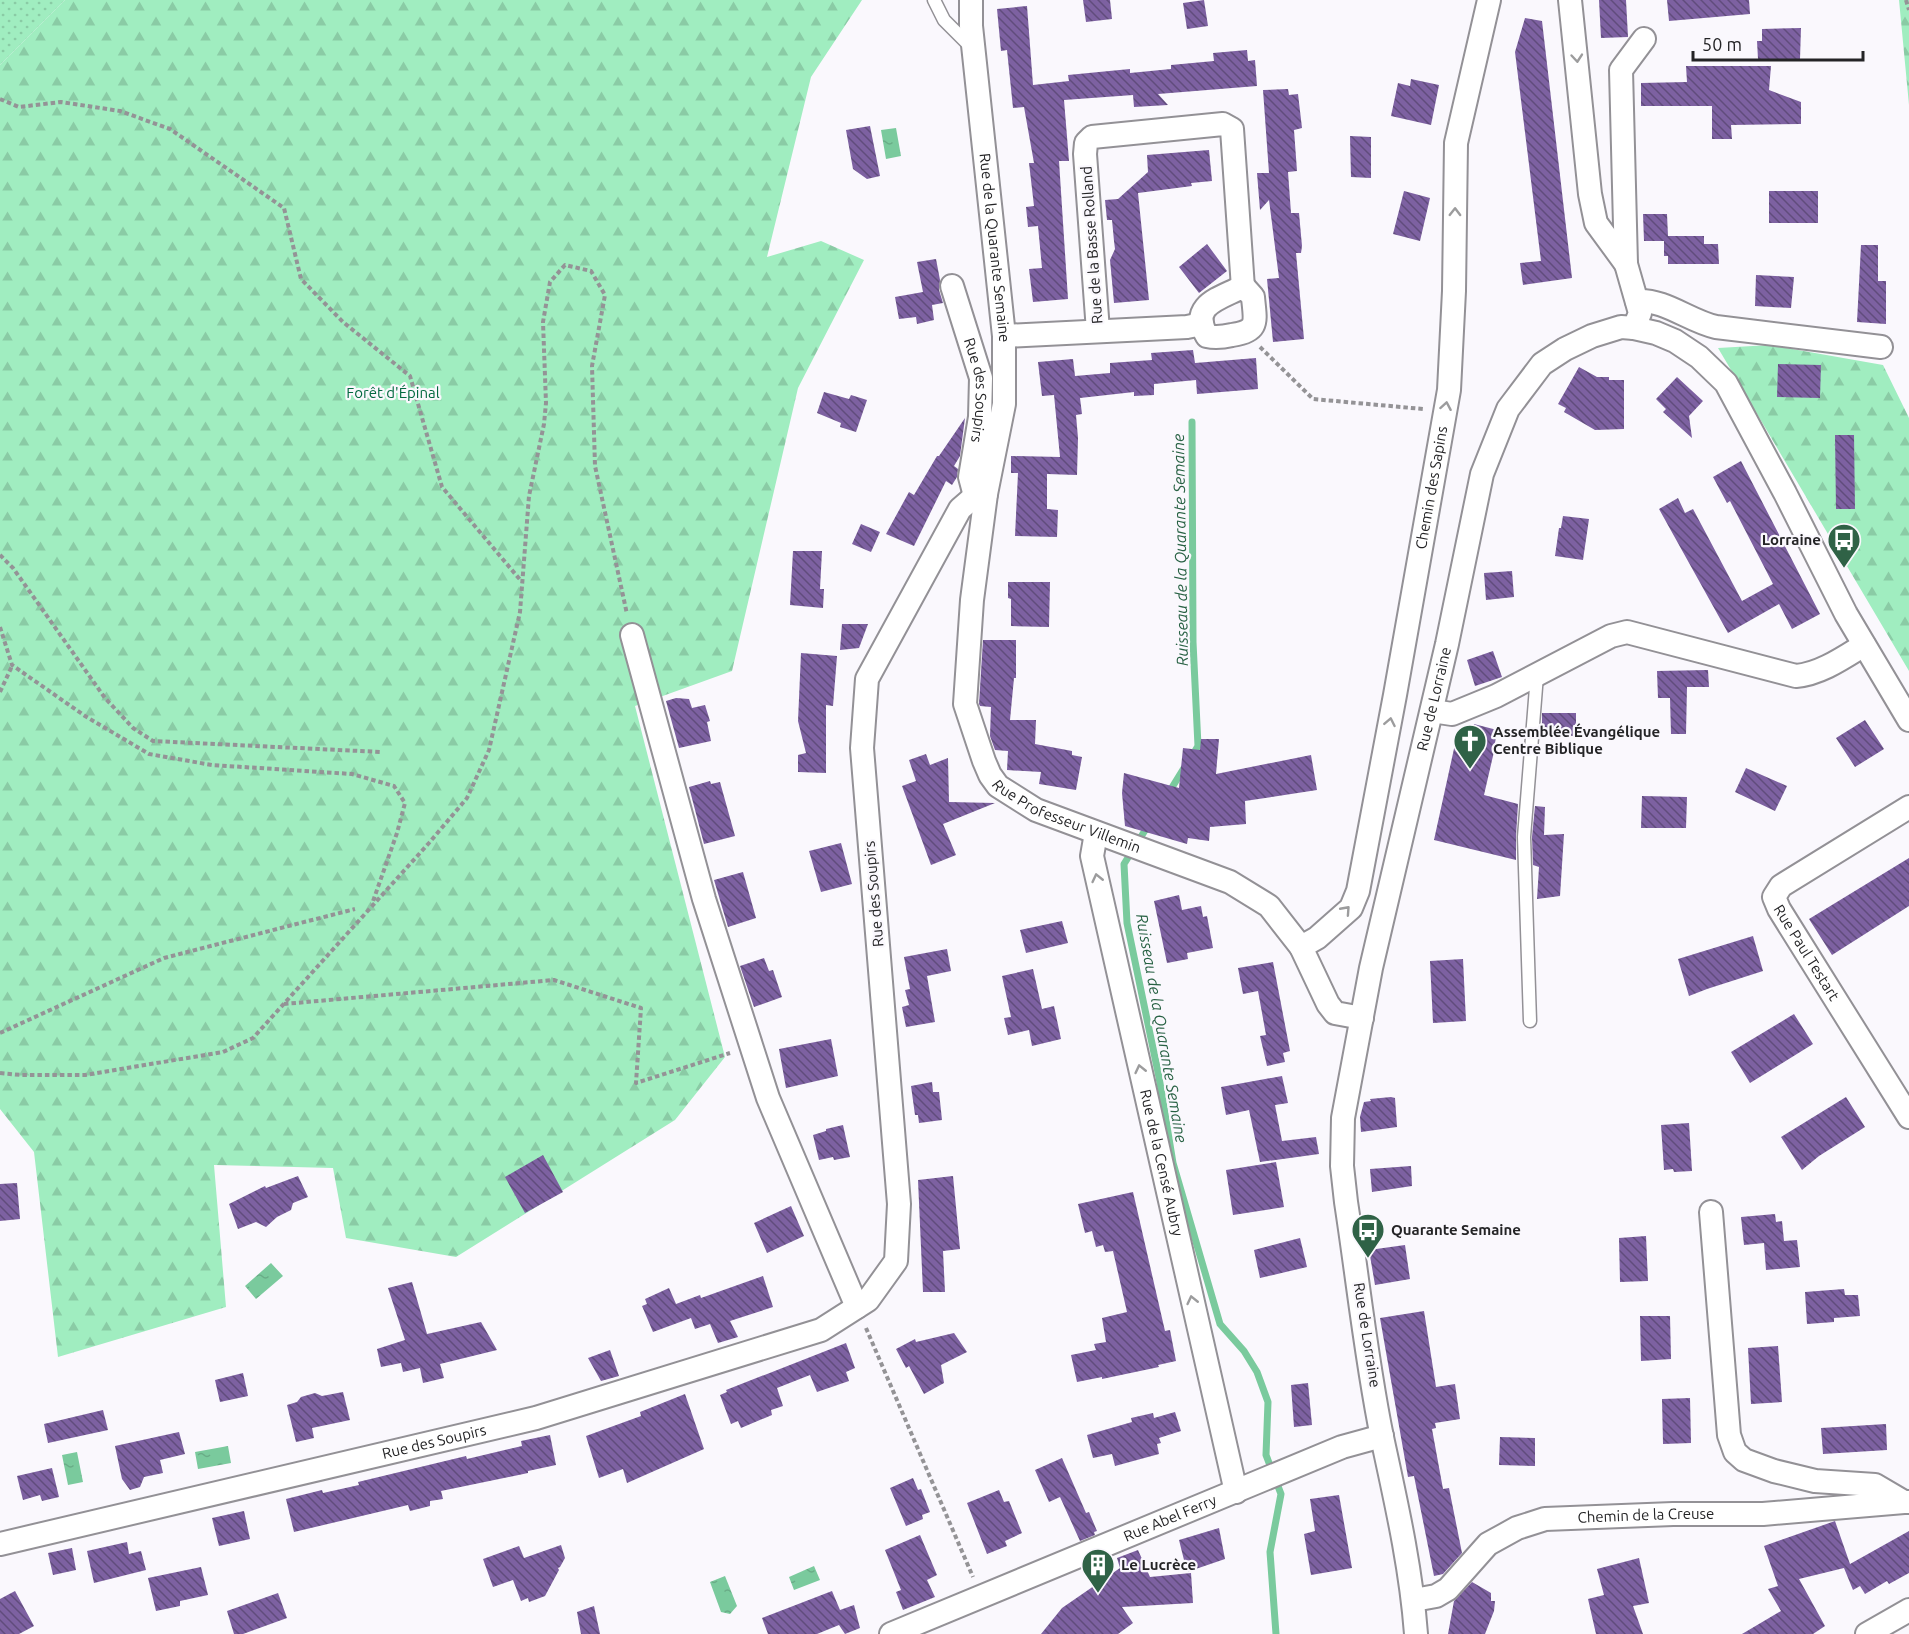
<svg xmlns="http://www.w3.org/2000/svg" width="1909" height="1634" viewBox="0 0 1909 1634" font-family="Ubuntu,sans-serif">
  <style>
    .grass { fill: url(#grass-dots) }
    .forest { fill: url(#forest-firs) }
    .water { fill: url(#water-ripples) }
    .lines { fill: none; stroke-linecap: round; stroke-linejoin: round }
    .stream { stroke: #7aca9d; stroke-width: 7 }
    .building { fill: url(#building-back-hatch) }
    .service-casing { stroke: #939196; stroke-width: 15 }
    .minor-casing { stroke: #939196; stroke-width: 26 }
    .path { stroke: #949396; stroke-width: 4; stroke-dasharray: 4.5 3; stroke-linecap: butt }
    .service { stroke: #fff; stroke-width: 12 }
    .minor { stroke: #fff; stroke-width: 22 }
    .oneway { stroke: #9c9c9d }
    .labels { text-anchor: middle; stroke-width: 4.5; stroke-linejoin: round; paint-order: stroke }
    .street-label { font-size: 15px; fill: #242426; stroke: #faf8fd }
    .park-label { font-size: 15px; fill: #036940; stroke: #faf8fd }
    .poi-label { font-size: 15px; font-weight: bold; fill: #242426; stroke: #faf8fd; text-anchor: start }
    .water-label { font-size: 16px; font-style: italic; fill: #276143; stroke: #faf8fd }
  </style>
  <defs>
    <pattern id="grass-dots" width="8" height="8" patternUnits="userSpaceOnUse" patternTransform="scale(1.5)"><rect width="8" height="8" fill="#a0edc0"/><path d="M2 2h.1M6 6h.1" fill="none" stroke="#8acba5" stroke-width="1.8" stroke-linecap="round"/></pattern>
    <pattern id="forest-firs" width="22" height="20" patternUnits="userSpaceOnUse" patternTransform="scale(1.5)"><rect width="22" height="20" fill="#a0edc0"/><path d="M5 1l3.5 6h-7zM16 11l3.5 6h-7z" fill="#8acba5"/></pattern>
    <pattern id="water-ripples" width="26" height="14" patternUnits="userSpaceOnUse" patternTransform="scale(1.5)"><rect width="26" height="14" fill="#7aca9d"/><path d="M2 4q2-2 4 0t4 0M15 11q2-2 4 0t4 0" fill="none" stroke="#69ad87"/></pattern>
    <pattern id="building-back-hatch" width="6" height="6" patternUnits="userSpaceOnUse" patternTransform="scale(1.5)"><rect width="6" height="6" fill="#7d61a1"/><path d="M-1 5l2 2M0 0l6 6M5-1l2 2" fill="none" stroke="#604c7c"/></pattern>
  </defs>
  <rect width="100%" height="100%" fill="#faf8fd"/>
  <path class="grass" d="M0 0H65L0 65Z"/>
  <path class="forest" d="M65 0H862L811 77 767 257 821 241 864 260 798 388 732 671 635 706 725 1057 675 1120 456 1257 346 1238 333 1168 214 1165 226 1307 58 1357 34 1152 0 1109V65Z
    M1899 0H1909V105Z
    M1770 345 1883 365 1909 418V671L1718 348Z"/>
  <path class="water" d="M896 128 901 156 886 159 881 130Z
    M271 1263 283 1276 256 1299 245 1286Z
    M228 1446 231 1463 198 1469 195 1452Z
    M77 1452 83 1482 68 1485 62 1455Z
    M814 1566 820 1580 794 1590 789 1577Z
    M725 1576 737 1606 730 1614 721 1612 710 1582Z"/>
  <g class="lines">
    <path class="stream" d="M1192 422 1193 642 1198 746 1192 756
      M1168 794 1184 768
      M1149 824 1124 864 1127 923 1159 1077 1173 1163 1220 1324 1244 1351 1257 1372 1268 1402 1266 1455 1281 1494 1270 1552 1276 1634"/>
  </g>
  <path class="building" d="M1083 0H1110L1112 19 1086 22Z
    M1204 0 1208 26 1187 29 1183 3Z
    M1599 0H1626L1628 37 1601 38Z
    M1667 0H1749L1750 14 1669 21Z
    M1027 6 1033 85 1069 81 1068 75 1130 69V73L1171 69V65L1214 61 1213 53 1247 50 1248 61 1255 60 1257 86 1158 94 1168 105 1134 107 1133 95 1064 100 1069 161H1059L1068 299 1033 302 1029 269 1042 268 1038 226 1028 227 1026 207 1034 206 1029 163H1034L1024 107 1013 108 1007 50 1001 51 997 9Z
    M1525 18 1542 21 1572 278 1523 285 1520 263 1541 261 1515 52Z
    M1801 28 1800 59H1758L1757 41H1762V29Z
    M1686 66H1771L1769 90 1801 102V124L1731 125 1732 139H1712V106H1641V83L1687 82Z
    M1411 79 1439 85 1431 125 1391 116 1398 83 1410 86Z
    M1288 89 1289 95 1298 94 1302 128 1294 130 1297 171 1288 172 1291 213H1299L1302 246 1301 253H1296L1304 339 1273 342 1267 279 1279 278 1269 200 1260 210 1257 173H1269L1263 90Z
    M870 126 880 176 867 179 853 169 846 130Z
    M1350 136 1371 137V178L1351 177Z
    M1209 150 1212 181 1191 183 1192 186 1138 193 1149 300 1114 303 1110 260 1115 249 1114 241 1112 220H1107L1105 200 1118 199 1148 172 1147 155Z
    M1404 191 1430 198 1420 241 1393 234Z
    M1769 191H1818V223H1769Z
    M1643 214H1667L1668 236H1704V244H1718L1719 264H1668V256H1664V241H1644Z
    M1207 244 1227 271 1199 293 1179 267Z
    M1861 245H1878V281H1886V324L1857 322Z
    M936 259 940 280 939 290 943 303 932 305 934 320 917 324 916 317 899 319 895 297 923 292 917 262Z
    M1756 275 1794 277 1791 308 1755 306Z
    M1193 350 1195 363 1256 358 1258 389 1197 394 1196 380 1154 384V395L1134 396V392L1080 398 1082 414 1076 415 1078 438 1077 475 1047 474V509L1058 510 1057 537 1015 536 1018 473H1011V456L1060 457 1054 395 1042 396 1038 362 1073 359 1075 376 1110 373V363L1152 360 1151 353Z
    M1778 364 1821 365 1820 398 1777 397Z
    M1579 367 1597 377H1609V380H1624V429L1595 430 1564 412 1566 408 1558 404Z
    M1677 377 1703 401 1689 416 1692 438 1663 412 1666 409 1656 399Z
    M824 392 849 399 851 395 867 400 856 432 840 427 841 423 817 413Z
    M965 418 960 456 954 466 958 469 957 477 952 485 946 481 914 546 886 534 909 492 914 495 937 456H939Z
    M1835 435H1854L1855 509H1836Z
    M1741 461 1820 614 1792 629 1779 604 1728 633 1659 509 1678 498 1685 513 1693 509 1742 601 1773 584 1730 501 1727 503 1713 477Z
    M1563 516 1589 519 1583 560 1555 556 1559 528H1561Z
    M861 524 880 532 871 552 852 544Z
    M793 551H822L820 589H824L823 608 790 605Z
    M1512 571 1514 597 1486 600 1484 573Z
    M1008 582H1050L1049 627 1011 626V599L1008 598Z
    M842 624H868L859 648 840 650Z
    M983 640H1016V678H1014L1010 720H1036L1035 744 1072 751V755L1082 757 1076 790 1039 784 1041 772 1007 770 1008 751 995 750 990 736 991 707 980 706 979 704Z
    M1493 651 1502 677 1475 686 1467 660Z
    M801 653 837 656 833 706 826 705V773L798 772V755L806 753 798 721Z
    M1708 670 1709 687H1687L1686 734H1671L1670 698H1658L1657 671Z
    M676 698 689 699 692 708 705 705 710 721 707 722 711 741 679 748 666 701Z
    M1542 713H1576V736L1542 735Z
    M1865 720 1884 749 1855 767 1836 738Z
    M1474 724 1497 730 1495 743H1496L1484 795 1518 804 1516 836V860L1434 840 1457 735 1471 738Z
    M1201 739H1219L1216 774 1311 755 1317 790 1245 801 1246 824 1210 827 1209 841 1188 838 1187 844 1125 826 1122 793 1124 773 1179 788 1183 748 1200 750Z
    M926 754 930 765 948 758 949 802 995 803 943 824 956 855 931 865 902 786 916 781 909 760Z
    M1746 768 1787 786 1775 811 1735 792Z
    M710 781 711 784 720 782 735 836 704 844 689 787Z
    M1642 796 1687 797 1686 828H1641Z
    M1535 806 1545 807 1544 835 1564 834 1560 896 1537 899 1539 867 1533 865 1532 837Z
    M841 843 852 884 821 892 809 851Z
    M1909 858V906L1832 955 1809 919Z
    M743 872 756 918 728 927 714 880Z
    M1179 895 1182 910 1201 906 1203 917 1207 916 1213 948 1187 953 1188 959 1167 963 1154 901Z
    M1062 921 1068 943 1026 953 1020 930Z
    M1753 936 1763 971 1707 989 1689 996 1678 959Z
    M947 949 951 971 927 976 935 1022 906 1027 902 1007 909 1005 905 990 910 989 904 957Z
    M764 958 769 971 773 970 782 997 754 1007 740 966Z
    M1463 959 1466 1021 1433 1023 1430 961Z
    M1273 962 1290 1051 1283 1053 1285 1062 1267 1066 1260 1036 1266 1035 1258 991 1243 994 1238 968Z
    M1033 969 1042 1009 1054 1006 1061 1039 1032 1046 1029 1030 1008 1035 1004 1018 1011 1017 1002 976Z
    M1794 1014 1813 1044 1750 1083 1731 1052Z
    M831 1039 838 1076 786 1088 779 1049Z
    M1282 1076 1288 1103 1275 1105 1282 1141 1316 1137 1319 1154 1260 1162 1249 1110 1226 1115 1221 1087Z
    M932 1082 933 1092H939L942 1120 919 1123 918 1115H915L911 1086Z
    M1391 1097 1395 1098 1397 1127 1361 1132 1360 1117 1364 1102 1371 1101 1370 1099Z
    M1846 1097 1865 1127 1819 1156 1802 1170 1781 1137Z
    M1689 1123 1692 1171 1674 1172 1673 1169 1664 1170 1661 1125Z
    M843 1125 850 1157 834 1160 833 1157 819 1160 813 1135 826 1131V1129Z
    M543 1155 563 1192 525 1213 505 1177Z
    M1276 1162 1284 1207 1233 1215 1226 1170Z
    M1411 1166 1412 1186 1372 1192 1370 1169Z
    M298 1176 308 1197 293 1203 291 1210 277 1217 266 1227 256 1222 238 1229 229 1204 265 1186 266 1188Z
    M953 1176 960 1249 943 1251 945 1292H923L918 1180Z
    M17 1183 20 1219 0 1221V1184Z
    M1133 1192 1165 1331 1170 1330 1176 1361 1158 1365 1159 1367 1102 1379V1377L1077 1382 1071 1355 1096 1350 1094 1344 1106 1342 1102 1318 1127 1312 1113 1251 1105 1252 1103 1245 1096 1247 1092 1231 1085 1233 1078 1204Z
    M791 1206 804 1236 767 1253 754 1223Z
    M1775 1214 1776 1222 1782 1221 1784 1241 1797 1240 1800 1267 1766 1270 1764 1243 1744 1245 1741 1217Z
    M1646 1236 1648 1281 1620 1282 1619 1238Z
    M1300 1238 1307 1267 1260 1278 1254 1250Z
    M1405 1245 1410 1279 1375 1285 1369 1250Z
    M763 1276 773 1307 730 1321 738 1337 718 1343 710 1324 695 1329 691 1318 653 1332 642 1306 647 1304 645 1299 669 1288 676 1304 700 1295 701 1298Z
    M412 1282 427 1334 481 1322 497 1350 440 1364 444 1378 423 1383 420 1368 403 1372 401 1363 381 1367 377 1349 405 1340 388 1288Z
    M1844 1289 1845 1295H1858L1860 1316 1834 1318V1322L1807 1324 1805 1292Z
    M1424 1311 1436 1387 1455 1384 1460 1419 1435 1423 1436 1428 1432 1429 1443 1489 1449 1488 1462 1553 1443 1574 1434 1576 1414 1476 1408 1477 1380 1318Z
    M1640 1316H1670L1671 1359 1641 1361Z
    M954 1333 967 1352 941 1365 944 1383 924 1394 909 1366 906 1368 896 1349 915 1339 916 1342Z
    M846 1343 855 1368 846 1372 849 1381 817 1392 810 1375 777 1388 783 1406 771 1410 772 1415 741 1428 738 1421 731 1424 720 1395 727 1392 726 1390Z
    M1778 1346 1782 1402 1751 1404 1748 1348Z
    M610 1350 619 1376 601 1381 588 1358Z
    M243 1373 248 1396 220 1402 215 1380Z
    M1308 1383 1312 1425 1294 1427 1291 1385Z
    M343 1392 350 1420 312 1428 314 1438 296 1442 287 1405 297 1402 301 1397 315 1393 322 1396Z
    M685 1394 704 1449 627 1483 623 1469 599 1478 586 1436 641 1416 640 1412Z
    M1690 1398 1691 1443 1663 1444 1662 1399Z
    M103 1410 108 1430 48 1443 44 1424Z
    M1175 1412 1181 1431 1159 1438 1161 1443 1157 1444 1159 1454 1115 1466 1112 1454 1093 1458 1087 1435 1132 1422 1131 1418 1153 1413 1154 1418Z
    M1886 1424 1887 1450 1823 1454 1821 1428Z
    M179 1432 185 1454 160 1460 163 1473 144 1477 140 1487 130 1490 122 1479 115 1446Z
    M550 1435 556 1465 528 1471V1473L441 1491 443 1499 430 1501V1506L410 1511 408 1505 294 1532 286 1499 322 1490 323 1493 359 1485 358 1482 466 1456 467 1459 522 1446 521 1441Z
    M1500 1437 1535 1438V1466L1499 1465Z
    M1062 1458 1086 1513 1089 1512 1097 1531 1094 1532 1095 1535 1080 1541 1060 1497 1049 1502 1035 1470Z
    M52 1468 59 1497 42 1501 40 1495 23 1500 17 1476Z
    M913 1478 918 1490 921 1489 930 1512 922 1515 923 1519 906 1526 890 1488Z
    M999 1490 1004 1502 1009 1501 1022 1533 1005 1541 1007 1546 987 1554 967 1503Z
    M1339 1495 1352 1568 1311 1575 1304 1534 1315 1531 1310 1499Z
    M244 1511 250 1539 219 1546 212 1518Z
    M1835 1521 1850 1564 1909 1531V1573L1889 1584 1887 1581 1865 1594 1860 1586 1853 1590 1844 1568 1799 1579 1825 1626 1813 1634H1742L1781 1611 1768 1589 1778 1586 1764 1546Z
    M1219 1528 1225 1559 1187 1572 1179 1540Z
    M920 1535 937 1575 927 1580 935 1597 903 1610 896 1592 901 1590 885 1550Z
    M127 1542 129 1554 141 1551 146 1570 94 1583 87 1551Z
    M561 1545 565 1558 560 1567 558 1568 559 1570 545 1596 529 1602 528 1598 521 1601 513 1580 493 1587 483 1559 519 1546 524 1558Z
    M72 1548 76 1570 53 1575 48 1553Z
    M1138 1550 1150 1577 1191 1573 1193 1603 1122 1607 1133 1623 1118 1634H1041L1062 1608 1120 1568 1117 1558Z
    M1639 1558 1649 1603 1633 1606 1643 1634H1596L1588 1599 1604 1595 1597 1569Z
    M201 1567 208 1595 180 1601V1606L156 1611 148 1578Z
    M1472 1582 1491 1593V1601H1495L1494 1611 1485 1634H1448L1454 1601Z
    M15 1591 34 1626 19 1634H0V1599Z
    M832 1591 840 1610 854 1605 860 1628 845 1634 839 1625 817 1634H768L762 1618Z
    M278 1593 287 1618 243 1634H234L227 1611Z
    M594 1606 600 1634H581L577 1612Z"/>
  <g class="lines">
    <g class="service-casing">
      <path id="service" d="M934 0 944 20 971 47
        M1530 1021 1524 837 1537 675"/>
    </g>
    <g class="minor-casing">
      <g id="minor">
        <path id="s1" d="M971 0V26L1004 336V404L986 494 972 600 965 704 984 761 990 775 998 786 1036 810 1230 882 1269 906 1301 947 1328 1004 1335 1013 1362 1018"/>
        <path d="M1570 0 1590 194 1596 223 1626 264"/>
        <path id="s2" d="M952 286 981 378 980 417 970 477 975 496"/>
        <path d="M1240 288H1245L1253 297C1255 321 1260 331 1232 335 1223 337 1216 338 1207 336 1189 306 1218 299 1240 288Z"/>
        <path d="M1637 301C1665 299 1689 321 1716 327L1881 347"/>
        <path d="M1634 328 1640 313 1626 264 1621 70 1644 39"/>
        <path d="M1098 331 1085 154 1086 143 1092 137 1223 124 1232 129 1243 288"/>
        <path d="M1004 336 1187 327 1202 324"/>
        <path d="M632 635 704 899 768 1098 857 1307"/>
        <path d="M1432 711 1452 714 1496 696 1611 636 1627 632 1796 676C1820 674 1843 658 1864 645"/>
        <path id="s3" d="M1909 807 1781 886 1774 897 1779 909 1909 1117"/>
        <path id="s4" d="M1096 833 1092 856 1236 1492"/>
        <path id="s5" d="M1301 947 1317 938 1351 908 1358 891 1395 695 1449 390 1454 291 1456 143 1489 0"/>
        <path d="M1711 1212 1729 1435 1735 1452 1744 1460 1774 1471 1815 1481 1875 1485 1904 1502H1908"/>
        <path id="s6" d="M0 1544 536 1418 821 1330 868 1300 896 1261 899 1204 862 748 867 679 960 509 975 496 986 494"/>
        <path id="s7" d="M1414 1600 1436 1596 1448 1589 1488 1544 1517 1528 1545 1519 1673 1514H1763L1904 1502"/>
        <path id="s8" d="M891 1634 1342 1447 1382 1436"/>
        <path id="s9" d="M1416 1634C1411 1567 1396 1502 1382 1437 1366 1359 1358 1280 1346 1202L1342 1166 1343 1118 1371 968 1447 644 1482 474 1508 409 1542 364 1565 349 1592 336 1621 327 1634 328 1656 333 1675 341 1699 357 1726 383 1785 493 1846 614 1909 720"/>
        <path d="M1867 1634 1909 1610"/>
      </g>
    </g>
    <path class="path" d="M1906 0 1909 10
      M0 99 19 107 61 102 120 111 170 129 284 208 301 279 343 322 410 376 442 487 522 582
      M1260 347 1313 399 1423 409
      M0 555 13 568 105 698 133 728 153 741 381 752
      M0 627 12 665 85 716 149 754 212 765 352 774 394 786 405 803 397 833 372 904
      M0 692 12 666
      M284 1004 554 980 641 1008 636 1083 730 1053
      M0 1033 164 958 355 909
      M0 1073 21 1075H85L223 1052 253 1038 429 843 467 798 489 750 520 612 529 496 544 424 546 403 543 322 550 282 565 265 591 271 605 295 592 366 595 466 627 614
      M866 1328 973 1577"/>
    <use href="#service" class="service"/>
    <use href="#minor" class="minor"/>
  </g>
  <defs><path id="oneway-chevron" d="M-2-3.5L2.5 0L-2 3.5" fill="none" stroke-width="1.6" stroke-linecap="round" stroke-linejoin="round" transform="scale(1.5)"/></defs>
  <g class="oneway">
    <use href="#oneway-chevron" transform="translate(1577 58) rotate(85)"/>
    <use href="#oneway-chevron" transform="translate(1455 212) rotate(-89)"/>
    <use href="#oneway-chevron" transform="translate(1446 406) rotate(-80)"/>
    <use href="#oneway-chevron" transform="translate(1390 722) rotate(-79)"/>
    <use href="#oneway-chevron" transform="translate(1097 878) rotate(-103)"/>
    <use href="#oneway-chevron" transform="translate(1346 910) rotate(-48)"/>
    <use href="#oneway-chevron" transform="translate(1140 1069) rotate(-103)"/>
    <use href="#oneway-chevron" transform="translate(1192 1300) rotate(-103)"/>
  </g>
  <defs>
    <g id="bus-pin" transform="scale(1.725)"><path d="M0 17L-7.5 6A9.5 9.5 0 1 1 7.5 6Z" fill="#2f6246" stroke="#faf8fd"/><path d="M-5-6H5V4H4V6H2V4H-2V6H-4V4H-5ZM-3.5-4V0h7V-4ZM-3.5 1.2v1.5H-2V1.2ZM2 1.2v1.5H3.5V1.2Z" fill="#fff"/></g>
    <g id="church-pin" transform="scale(1.725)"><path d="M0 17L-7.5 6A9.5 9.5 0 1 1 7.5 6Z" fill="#2f6246" stroke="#faf8fd"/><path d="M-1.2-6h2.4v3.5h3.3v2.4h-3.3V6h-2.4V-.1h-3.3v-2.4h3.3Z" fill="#fff"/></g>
    <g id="building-pin" transform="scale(1.725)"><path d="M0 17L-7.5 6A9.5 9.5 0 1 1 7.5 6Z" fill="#2f6246" stroke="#faf8fd"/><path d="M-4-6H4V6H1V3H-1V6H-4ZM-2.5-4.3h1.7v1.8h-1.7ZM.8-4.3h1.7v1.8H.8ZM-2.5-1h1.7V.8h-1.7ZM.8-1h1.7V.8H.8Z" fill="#fff"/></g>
  </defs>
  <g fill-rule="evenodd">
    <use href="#bus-pin" x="1844" y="540"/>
    <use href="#church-pin" x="1470" y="741"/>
    <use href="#bus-pin" x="1368" y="1230"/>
    <use href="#building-pin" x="1098" y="1565"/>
  </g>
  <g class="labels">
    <g class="street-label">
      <text transform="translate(1092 245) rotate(-94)" y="5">Rue de la Basse Rolland</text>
      <text dy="5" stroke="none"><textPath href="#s1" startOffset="249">Rue de la Quarante Semaine</textPath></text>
      <text dy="5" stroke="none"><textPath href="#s2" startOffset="108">Rue des Soupirs</textPath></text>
      <text dy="5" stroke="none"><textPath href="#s5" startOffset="492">Chemin des Sapins</textPath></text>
      <text dy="5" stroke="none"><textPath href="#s9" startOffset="951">Rue de Lorraine</textPath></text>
      <text dy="5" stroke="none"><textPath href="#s1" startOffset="873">Rue Professeur Villemin</textPath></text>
      <text transform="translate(874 894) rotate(-95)" y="5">Rue des Soupirs</text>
      <text dy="5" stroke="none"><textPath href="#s3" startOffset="228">Rue Paul Testart</textPath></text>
      <text dy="5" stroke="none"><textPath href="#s4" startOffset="338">Rue de la Censé Aubry</textPath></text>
      <text transform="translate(1367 1335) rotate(81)" y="5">Rue de Lorraine</text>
      <text dy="5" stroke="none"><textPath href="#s6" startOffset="446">Rue des Soupirs</textPath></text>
      <text dy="5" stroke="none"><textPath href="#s7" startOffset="260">Chemin de la Creuse</textPath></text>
      <text dy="5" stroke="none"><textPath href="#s8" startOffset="302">Rue Abel Ferry</textPath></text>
    </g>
    <g class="park-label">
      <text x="393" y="398">Forêt d'Épinal</text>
    </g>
    <g class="poi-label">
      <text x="1821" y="545" text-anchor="end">Lorraine</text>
      <text x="1493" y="737">Assemblée Évangélique<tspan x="1493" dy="17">Centre Biblique</tspan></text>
      <text x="1391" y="1235">Quarante Semaine</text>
      <text x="1121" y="1570">Le Lucrèce</text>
    </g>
    <g class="water-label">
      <text transform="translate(1180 550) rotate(-91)" y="6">Ruisseau de la Quarante Semaine</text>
      <text transform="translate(1162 1028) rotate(80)" y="6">Ruisseau de la Quarante Semaine</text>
    </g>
  </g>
  <path d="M1693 51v9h170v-9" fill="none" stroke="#242426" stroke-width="3"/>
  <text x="1702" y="51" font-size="18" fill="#242426" stroke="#faf8fd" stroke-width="4.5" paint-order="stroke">50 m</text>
</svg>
